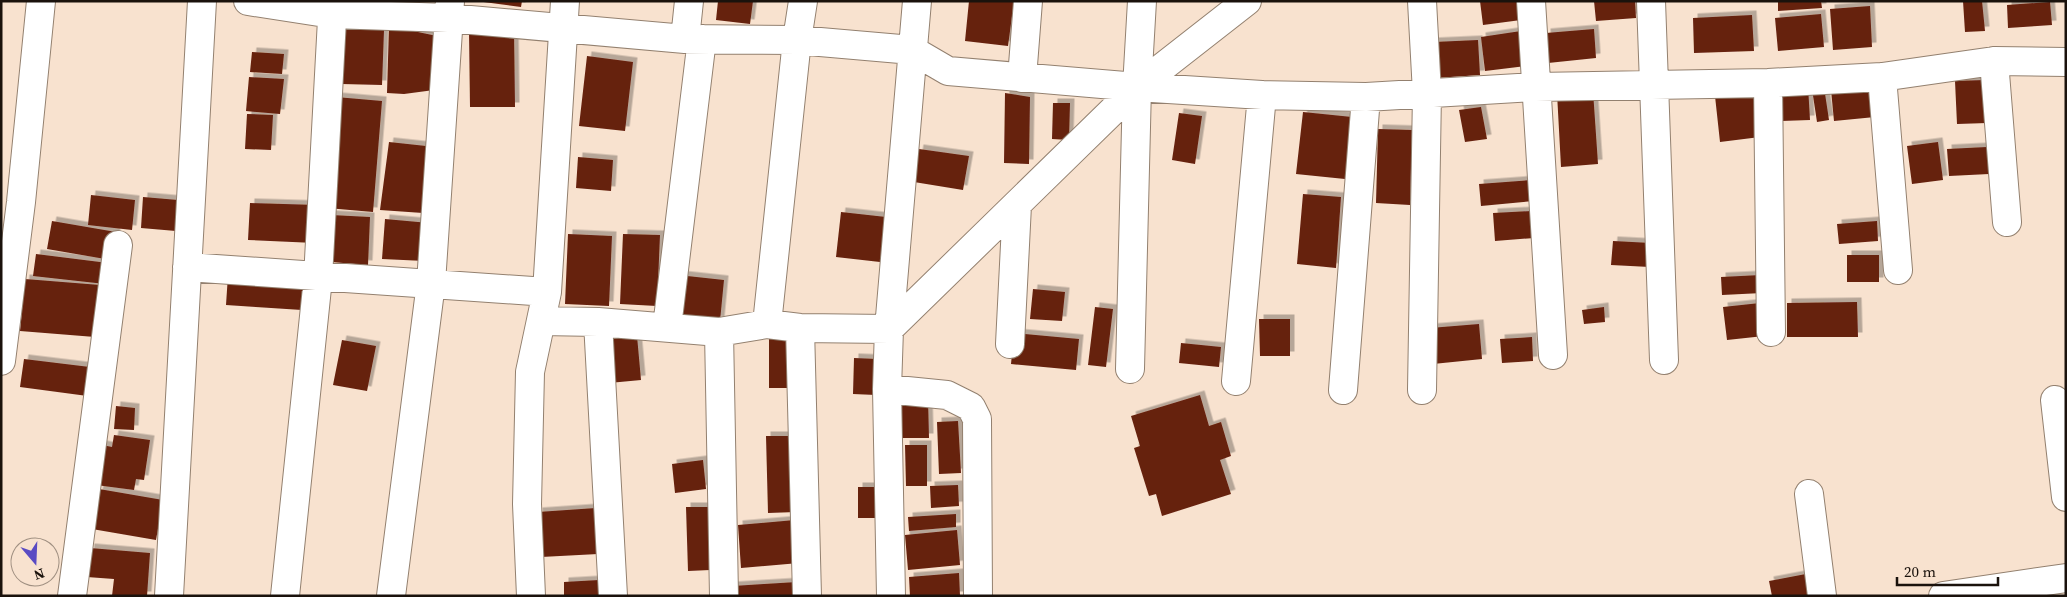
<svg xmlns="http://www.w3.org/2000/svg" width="2067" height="597" viewBox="0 0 2067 597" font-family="'Source Serif 4',serif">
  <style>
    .building { fill: #66200d; filter: url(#shadow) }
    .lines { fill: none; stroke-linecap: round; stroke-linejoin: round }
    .minor-casing { stroke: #93806f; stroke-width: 30 }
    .minor { stroke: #fff; stroke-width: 28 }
  </style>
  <defs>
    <filter id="shadow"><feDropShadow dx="4.5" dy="-4.5" stdDeviation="0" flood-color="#0004"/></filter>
  </defs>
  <rect width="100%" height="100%" fill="#f8e2cf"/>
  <path class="building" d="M476 1H522L521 7Z
    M718 1H753L750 24 716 20Z
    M969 1H1014L1008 46 965 41Z
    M1480 1H1519L1521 20 1483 25Z
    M1594 1H1635L1636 18 1596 21Z
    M1778 1H1821L1822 8 1778 11Z
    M1963 1H1982L1985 31 1965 32Z
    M2050 2 2052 25 2008 28 2007 5Z
    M1870 6 1872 47 1833 50 1830 9Z
    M1821 14 1824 47 1778 51 1775 18Z
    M1752 15 1754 51 1694 53 1693 18Z
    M389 26 437 36 434 90 404 94 387 93Z
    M344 28 384 30 382 85 342 84Z
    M1594 29 1596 58 1548 63 1546 33Z
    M514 30 515 107H470L469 31Z
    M1521 31 1526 66 1485 71 1481 37Z
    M1478 40 1480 75 1436 78 1434 42Z
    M252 52 284 54 282 74 250 72Z
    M587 56 633 62 625 131 579 126Z
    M249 77 284 79 280 114 246 111Z
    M1985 80 1987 123 1957 124 1955 81Z
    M1808 86 1810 120 1781 121 1779 88Z
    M1872 86 1875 117 1834 121 1831 90Z
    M1824 87 1829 120 1817 122 1812 89Z
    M1593 91 1598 164 1561 167 1557 93Z
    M1755 91 1760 137 1720 142 1715 96Z
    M1005 93 1030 97 1029 164 1004 163Z
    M336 97 382 101 373 212 327 208Z
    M1053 103H1070L1069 140 1052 139Z
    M1481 107 1487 139 1465 142 1459 110Z
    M1303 112 1352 117 1345 179 1296 174Z
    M1179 113 1202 116 1195 164 1172 160Z
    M247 114 273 115 271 150 245 149Z
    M1378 129 1412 130 1410 205 1376 203Z
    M389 142 426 146 423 213 380 210Z
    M1938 142 1943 180 1912 184 1907 146Z
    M1987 147 1989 174 1949 176 1947 149Z
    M919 149 969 156 963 190 914 182Z
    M578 157 613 160 611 191 576 188Z
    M1531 180 1533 201 1481 206 1479 184Z
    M1303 194 1341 197 1336 268 1297 264Z
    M91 195 135 200 132 230 88 225Z
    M143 197 178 200 176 231 141 228Z
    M250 203 317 205 315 243 248 240Z
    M1532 211 1534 238 1495 241 1493 213Z
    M841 212 886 217 880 262 836 257Z
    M331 215 370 217 368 265 331 262Z
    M385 219 429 223 425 261 382 259Z
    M52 221 116 232 111 260 47 249Z
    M1877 221 1878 241 1839 244 1837 224Z
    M568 234 612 236 609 306 565 304Z
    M623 234 660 235 657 306 620 304Z
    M1613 241 1651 243 1650 267 1611 265Z
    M36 254 108 263 105 284 33 276Z
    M1847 255H1879V282H1847Z
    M228 275 305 281 302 310 226 305Z
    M678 275 724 280 720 321 674 316Z
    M1761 275 1762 293 1722 295 1721 277Z
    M25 279 100 285 95 337 20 331Z
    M1033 289 1065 292 1062 321 1030 319Z
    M1857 302 1858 337H1787V303Z
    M1760 303 1764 336 1727 340 1723 307Z
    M1095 307 1113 309 1106 367 1088 365Z
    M1604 307 1605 322 1584 324 1582 310Z
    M1259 319H1290V356H1260Z
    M1479 324 1482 359 1433 364 1430 328Z
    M769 333H788V388H769Z
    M1014 333 1079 339 1076 370 1011 364Z
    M637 336 641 380 609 383 604 340Z
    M1532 337 1533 361 1502 363 1500 339Z
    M342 340 376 346 367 391 333 385Z
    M1181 343 1221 347 1219 367 1179 363Z
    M854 358 877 359 876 395 853 394Z
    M24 359 98 368 95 397 20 387Z
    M1200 395 1209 426 1221 422 1231 456 1220 460 1231 494 1162 516 1156 494 1149 496 1134 448 1140 446 1131 416Z
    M928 399 929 438H896L895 400Z
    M116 406 135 408 134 430 114 429Z
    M958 421 961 473 939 474 937 422Z
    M114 435 150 440 144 480 136 479 134 490 96 485 102 445 112 447Z
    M766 436H795L796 512 768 513Z
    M905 445H927V486H906Z
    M703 460 706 489 675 493 672 464Z
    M958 485 959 506 931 508 930 486Z
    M858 487H876V518H858Z
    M99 489 163 500 156 540 92 529Z
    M686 507H709L710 570 688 571Z
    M596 508 598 554 541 557 538 512Z
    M956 514V527L909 531 908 517Z
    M795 520 799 563 741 568 738 525Z
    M957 530 960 565 908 570 905 535Z
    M90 548 150 553 147 596H112L114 579 87 577Z
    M959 573 960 596H910L909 577Z
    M1811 573 1816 596H1772L1769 581Z
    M599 580 600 596H564V582Z
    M797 582V596H733V586Z"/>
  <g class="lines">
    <g class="minor-casing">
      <path id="minor" d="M248 1 332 14 448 18 685 39 797 40 912 50 948 71 1137 87 1262 95 1366 97 1536 87 1768 83 1882 77 1994 61 2066 62
        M1531 1 1553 355
        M1651 1 1664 360
        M685 39 689 1
        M1994 61 2007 222
        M1882 77 1898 270
        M1022 78 1028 1
        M1768 83 1771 332
        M187 267 547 292
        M541 321 598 322 719 332 767 324 800 328 889 329 1137 87 1247 1
        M598 322 613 596
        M767 324 797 40 803 1
        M667 327 702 39
        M800 328 807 596
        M719 332 724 596
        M1010 344 1017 205
        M1 361 21 202 41 1
        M1130 369 1137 87 1142 1
        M1236 381 1262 95
        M887 389 947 395 971 407 977 419 978 596
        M1343 390 1366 97
        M1422 390 1427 93 1422 1
        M2055 400 2066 497
        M1809 494 1822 596
        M72 596 118 245
        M169 596 202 1
        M285 596 318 278 333 1
        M391 596 431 283 450 1
        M531 596 527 504 530 372 547 292 565 1
        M891 596 887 389 889 329 917 1
        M1943 596 2066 578"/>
    </g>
    <use href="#minor" class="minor"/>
  </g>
  <rect width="2067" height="597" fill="none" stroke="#1a120c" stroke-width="5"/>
  <g transform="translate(35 562) rotate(161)"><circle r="24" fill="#f8e2cf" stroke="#9f8f81"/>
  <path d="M0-4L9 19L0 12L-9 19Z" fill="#5a4bc3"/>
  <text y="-8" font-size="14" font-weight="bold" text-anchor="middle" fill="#1a120c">N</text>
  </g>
  <path d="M1897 577v8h101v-8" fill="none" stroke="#1a120c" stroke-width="2.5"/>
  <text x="1904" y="577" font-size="15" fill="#1a120c" stroke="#f8e2cf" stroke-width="4" paint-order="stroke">20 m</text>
</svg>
